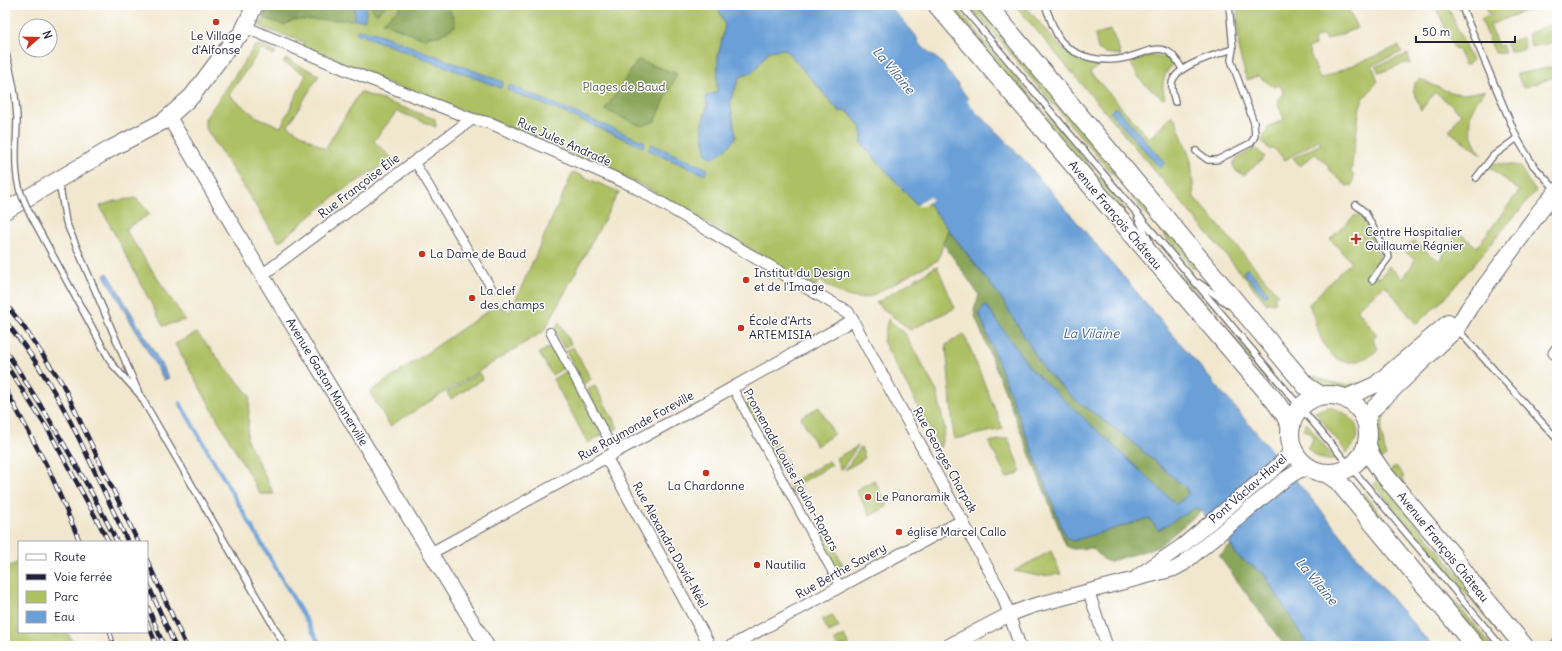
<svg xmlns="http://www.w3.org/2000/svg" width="1562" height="651" viewBox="0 0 1562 651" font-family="Delius,sans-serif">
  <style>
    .green { fill: #adc064; stroke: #687150 }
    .forest { fill: #8aa65a; stroke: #56644a }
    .water { fill: #6aa0d7; stroke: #466189 }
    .pier { fill: #f1e7ce }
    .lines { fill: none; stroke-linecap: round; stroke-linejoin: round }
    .stream { stroke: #6aa0d7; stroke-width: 4 }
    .service-casing { stroke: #6a676e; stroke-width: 8 }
    .pedestrian-casing { stroke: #6a676e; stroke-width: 10 }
    .minor-casing { stroke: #6a676e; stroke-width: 13 }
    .tertiary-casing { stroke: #6a676e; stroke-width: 16 }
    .secondary-casing { stroke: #6a676e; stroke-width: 18 }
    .primary-casing { stroke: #6a676e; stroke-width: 20 }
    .service { stroke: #fff; stroke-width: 5.5 }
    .pedestrian { stroke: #fff; stroke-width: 8 }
    .minor { stroke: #fff; stroke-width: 11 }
    .tertiary { stroke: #fff; stroke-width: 14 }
    .secondary { stroke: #fff; stroke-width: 16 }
    .primary { stroke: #fff; stroke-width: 18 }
    .rail-casing { stroke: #22223b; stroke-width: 4.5 }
    .rail { stroke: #fff; stroke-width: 3; stroke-dasharray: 9; stroke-linecap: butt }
    .service-bridge-casing { stroke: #6a676e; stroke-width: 8; stroke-linecap: butt }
    .service-bridge { stroke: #fff; stroke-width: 5.5 }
    .poi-dot { fill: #c8321e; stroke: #fff; stroke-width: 1.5 }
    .labels { text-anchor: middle; stroke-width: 3; stroke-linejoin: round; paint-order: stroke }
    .poi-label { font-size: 12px; fill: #22223b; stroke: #fff; text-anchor: start }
    .park-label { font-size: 12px; fill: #535949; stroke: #fff }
    .street-label { font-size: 12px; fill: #22223b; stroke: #fff }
    .water-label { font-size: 13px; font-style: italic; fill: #425b81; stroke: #fff }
  </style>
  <rect width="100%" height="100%" fill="#fff"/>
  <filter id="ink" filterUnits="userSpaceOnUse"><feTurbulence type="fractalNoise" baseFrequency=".025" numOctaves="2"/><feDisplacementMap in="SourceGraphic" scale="8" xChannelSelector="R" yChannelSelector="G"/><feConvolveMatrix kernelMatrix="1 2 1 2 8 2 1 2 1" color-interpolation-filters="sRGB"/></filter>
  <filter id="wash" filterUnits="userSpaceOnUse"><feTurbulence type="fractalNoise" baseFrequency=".012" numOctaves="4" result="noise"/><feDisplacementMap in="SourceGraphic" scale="16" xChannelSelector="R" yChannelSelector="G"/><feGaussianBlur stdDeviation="0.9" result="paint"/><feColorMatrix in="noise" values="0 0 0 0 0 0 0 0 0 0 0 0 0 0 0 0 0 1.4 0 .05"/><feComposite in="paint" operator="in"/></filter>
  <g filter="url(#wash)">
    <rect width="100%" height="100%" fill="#f1e7ce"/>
    <path class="green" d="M267 5H717L725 25 718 57 717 92 706 96 707 108 702 125 736 137 730 101 740 77 753 72 769 51 785 49 839 111H847L862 128V144L916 204H929L948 230 938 260 869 297C847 301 837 291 819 280L815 287 644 186 489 119 440 103 301 49 304 42 260 27Z
      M943 5H954L1126 209 1120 214Z
      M969 5H979L1198 264 1193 269Z
      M1015 5H1029L1026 7 1062 49 1100 65 1090 72 1149 138C1157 132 1165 120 1171 116L1175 118 1191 161 1194 197 1278 294 1274 298 1276 301 1272 304 1270 302 1267 304Z
      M1237 5 1347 6 1357 28 1326 40 1323 35 1314 39 1315 45 1308 48 1320 79 1399 46 1402 52 1372 65 1378 81 1363 99 1360 107 1351 172 1354 176 1352 185 1347 186 1329 170 1328 165 1315 154 1300 166 1293 158 1321 144 1319 140 1285 160 1273 148 1270 150 1262 141 1269 126 1284 120 1277 100 1284 94 1280 85 1274 87 1258 76 1247 80 1239 52Z
      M1435 5H1447L1472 61 1468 65H1465L1458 50 1454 48Z
      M1486 5H1539L1490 25 1498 46 1502 45 1505 53H1495L1481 19 1489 15Z
      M1557 21V42L1531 47 1528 34Z
      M1111 30 1121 55 1105 53 1098 49 1095 34Z
      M1523 37 1525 47 1523 50 1510 51 1506 43Z
      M259 45 265 46 276 53 273 55 261 49 229 95 255 116 281 127 306 75 283 62 286 59 319 75 288 126 325 149 360 92 435 119 436 127 397 111 374 141 393 159 340 192 279 242 205 127V119L255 46Z
      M1408 54 1410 64 1405 63 1379 73 1376 66Z
      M1152 55 1165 57 1173 64C1164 73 1160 85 1165 98L1163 99 1141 81 1130 62Z
      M1557 66V76L1523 88 1517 74Z
      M1420 79C1449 92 1454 98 1486 90 1465 111 1465 131 1482 155L1449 131 1461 113 1435 92 1421 110 1413 90 1414 84Z
      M1256 148 1265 157 1244 175 1236 171 1233 165 1236 159Z
      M1494 163 1520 166 1529 182 1536 191 1444 299 1416 324 1385 285 1357 309 1377 335 1373 339 1378 349C1365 362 1343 369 1329 352 1320 342 1314 317 1309 304L1351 261 1330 239 1355 215 1363 218 1380 256 1369 272 1380 278 1389 266 1403 279 1415 260 1403 250 1413 241 1439 261 1458 232 1477 247 1519 191 1489 166Z
      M573 172 619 192 544 331 390 426 370 392 498 304 510 312Z
      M136 198 150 214 125 229 185 320 163 326 100 206 114 201Z
      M937 266 955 308 910 330 876 303Z
      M1178 272 1278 387 1274 390 1176 275Z
      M888 319 904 332 937 392 945 430 940 448 883 341Z
      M559 322 571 344 564 348 554 330Z
      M197 333 250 396 247 440 274 494H260L175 344Z
      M964 334 1003 429 954 439 946 345Z
      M573 347 591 379 584 384 566 351Z
      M548 348 556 350 565 367 552 375 539 353Z
      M567 371 602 435 588 443 553 379Z
      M479 373 483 379 451 399 447 393Z
      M1313 376C1323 379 1335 384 1345 385 1352 385 1356 382 1362 385 1342 392 1328 391 1308 381Z
      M595 386 618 428 610 432 587 390Z
      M753 402 762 417 753 421 745 406Z
      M819 407 834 434 816 446 801 417Z
      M1326 407C1343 408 1365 423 1355 443 1353 446 1349 450 1347 453L1315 412Z
      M1379 407 1385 412 1381 431 1386 456 1379 461 1372 448 1373 422Z
      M1306 422 1335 460C1323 461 1315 457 1307 447L1311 444 1313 438 1309 432 1303 430Z
      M770 432 778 447 770 452 762 436Z
      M1008 438 1021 472 1007 478 989 442Z
      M858 446 841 470 836 458Z
      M861 447 865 458 845 470Z
      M780 449 789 466 780 470 771 454Z
      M829 461 832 465 799 484 802 491 794 495 788 484Z
      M1396 466 1403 475 1404 489 1389 472Z
      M1379 479 1519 646H1510L1373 484Z
      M874 480 888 506 870 516 856 490Z
      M1363 493 1492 646H1482L1358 498Z
      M825 531 844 567 836 571 816 536Z
      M1051 551 1061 574 1039 576 1014 571Z
      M19 562V632H67L75 646H5V568Z
      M832 615 839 627 829 632 822 620Z
      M844 635 849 646H837L834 641Z"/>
    <path class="forest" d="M267 5H355V20H294L284 25 264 18Z
      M370 5H388L376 14Z
      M403 5H449C449 12 455 18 455 26L439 36H429L426 40 383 22Z
      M638 60 677 74 655 121 642 126 605 110Z
      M948 230 1002 299 1045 371 1078 402 1125 436 1186 488 1188 495 1176 504 1030 368 985 304 979 313 1066 538 1073 541 1149 518 1158 530 1195 508 1201 511 1158 547 1111 561H1105L1092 548 1073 549 1066 546 975 316 974 310 979 295 943 243Z
      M1231 545 1237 556 1264 574 1308 646H1285L1219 556Z"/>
    <path class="water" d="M355 5H367L365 20H355Z
      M717 5H888L905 23 916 36 919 44 941 62 980 115 1025 161 1260 437 1342 536 1363 565 1432 646H1308L1264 574 1237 556 1231 545 1201 511 1195 508 1158 530 1149 518 1073 541 1066 538 979 313 985 304 1030 368 1176 504 1188 495 1186 488 1125 436 1078 402 1045 371 1002 299 929 204H916L862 144V128L848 111H839L785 49 769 51 753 72 740 77 730 101 736 137 730 145 714 158 706 154 702 125 707 108 706 96 717 92 718 57 725 25Z
      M357 30 374 32 503 82 501 88 356 33Z
      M509 85 645 142 643 147 555 109 507 90Z
      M1116 107 1165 163 1160 168 1110 112Z
      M651 144 708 169 705 175 648 150Z
      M1248 268 1268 293 1264 296 1243 272Z
      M108 273 169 378 164 380 104 275Z"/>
    <path class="pier" d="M969 98 981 113 979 115 967 101Z
      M929 196 932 199 924 206H916Z"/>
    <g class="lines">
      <path class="stream" d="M180 403 321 646"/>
    </g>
  </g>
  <g filter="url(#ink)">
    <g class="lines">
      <g class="service-casing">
        <path id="service" d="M961 5C1141 219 1322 431 1501 646
          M1045 5C1049 15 1055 35 1062 42 1076 58 1104 63 1125 58 1151 52 1166 37 1182 69
          M1461 5 1517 138 1533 165 1556 190
          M5 50C11 71 16 95 17 117 17 142 13 167 20 191
          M1175 102C1174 97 1171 89 1172 84 1173 66 1218 54 1233 49L1229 5
          M1196 151 1208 160H1217L1251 143 1255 136 1254 123 1231 60 1233 49
          M1476 178 1493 156 1517 138
          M57 182 61 193 66 222 138 391
          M1356 205 1365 212 1389 257 1372 280
          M28 210 112 364 140 395 285 646
          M1138 218 1150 243
          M1199 283 1229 305
          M1457 329 1557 439
          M1551 646 1557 641"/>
      </g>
      <g class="pedestrian-casing">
        <path id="pedestrian" d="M414 161 492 289
          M550 332 615 452
          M732 387 840 586"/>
      </g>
      <g class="minor-casing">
        <path id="minor" d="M245 27 354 73 472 119 490 123 631 185 848 312 1002 594 1020 646
          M262 275 472 119
          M1554 353 1557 349
          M606 457 710 646
          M431 553 698 407 853 320
          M1088 590 1107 646
          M731 646 963 520"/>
      </g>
      <g class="tertiary-casing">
        <path id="tertiary" d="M169 117 262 275 487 646
          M1138 576 1182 546 1274 469 1287 457 1292 443
          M949 646 1008 615 1032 606 1174 569 1183 564 1284 480 1298 471 1311 468"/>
      </g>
      <g class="secondary-casing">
        <path id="secondary" d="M5 211 112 148 164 121 192 96 233 41 242 33 255 5
          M1345 398 1375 385 1448 323
          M1366 422 1370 412 1379 403 1457 328 1469 308 1540 211 1557 191"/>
      </g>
      <g class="primary-casing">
        <path id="primary" d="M937 5 1274 400 1285 415 1291 427
          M987 5 1306 386 1321 396
          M1290 434a39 39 0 1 1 78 0a39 39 0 1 1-78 0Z
          M1367 445 1371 456 1382 472 1452 555 1471 582 1524 646
          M1326 473 1338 481 1475 646"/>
      </g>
      <use href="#service" class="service"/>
      <use href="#pedestrian" class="pedestrian"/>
      <use href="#minor" class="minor"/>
      <use href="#tertiary" class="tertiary"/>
      <use href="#secondary" class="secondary"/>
      <use href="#primary" class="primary"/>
      <g class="rail-casing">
        <path id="rail" d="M5 303 23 326 62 383 138 542
          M5 321C63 390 89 463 128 542
          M5 350C46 412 84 475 117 542
          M5 363 50 433 109 542
          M5 388 49 470 80 542
          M147 560 186 646
          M147 582 175 646
          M147 605 164 646
          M147 622 157 646
          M110 632 114 646"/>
      </g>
      <use href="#rail" class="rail"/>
      <g class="service-bridge-casing">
        <path id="service-bridge" d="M20 191 28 210"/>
      </g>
      <use href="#service-bridge" class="service-bridge"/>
    </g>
  </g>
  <g class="poi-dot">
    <circle cx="216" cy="22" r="4"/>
    <path d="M1354 233h4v4h4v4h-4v4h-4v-4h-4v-4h4z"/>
    <circle cx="422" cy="254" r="4"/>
    <circle cx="746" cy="280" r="4"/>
    <circle cx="472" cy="298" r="4"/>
    <circle cx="741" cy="328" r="4"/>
    <circle cx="706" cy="473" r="4"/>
    <circle cx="868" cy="497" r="4"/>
    <circle cx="899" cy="532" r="4"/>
    <circle cx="757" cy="565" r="4"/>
  </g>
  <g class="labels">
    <g class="poi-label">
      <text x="216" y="40" text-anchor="middle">Le Village<tspan x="216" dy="14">d'Alfonse</tspan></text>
      <text x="1365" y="236">Centre Hospitalier<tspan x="1365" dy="14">Guillaume Régnier</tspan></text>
      <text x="430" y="258">La Dame de Baud</text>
      <text x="754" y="277">Institut du Design<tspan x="754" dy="14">et de l'Image</tspan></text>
      <text x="480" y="295">La clef<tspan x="480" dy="14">des champs</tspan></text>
      <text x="749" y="325">École d'Arts<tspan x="749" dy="14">ARTEMISIA</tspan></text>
      <text x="706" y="490" text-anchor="middle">La Chardonne</text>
      <text x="876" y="501">Le Panoramik</text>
      <text x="907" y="536">église Marcel Callo</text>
      <text x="765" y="569">Nautilia</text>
    </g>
    <g class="park-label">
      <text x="624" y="91">Plages de Baud</text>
    </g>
    <g class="street-label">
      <text transform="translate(564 142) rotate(24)" y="4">Rue Jules Andrade</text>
      <text transform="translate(359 186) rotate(-37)" y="4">Rue Françoise Élie</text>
      <text transform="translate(1115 215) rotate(50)" y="4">Avenue François Château</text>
      <text transform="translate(327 382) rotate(59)" y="4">Avenue Gaston Monnerville</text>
      <text transform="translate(636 426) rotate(-29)" y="4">Rue Raymonde Foreville</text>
      <text transform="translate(945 460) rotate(61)" y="4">Rue Georges Charpak</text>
      <text transform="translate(791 470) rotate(61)" y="4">Promenade Louise Foulon-Ropars</text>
      <text transform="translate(1248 489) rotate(-41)" y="4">Pont Václav-Havel</text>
      <text transform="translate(670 545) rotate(61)" y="4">Rue Alexandra David-Néel</text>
      <text transform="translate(1443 547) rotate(51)" y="4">Avenue François Château</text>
      <text transform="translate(841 571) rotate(-29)" y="4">Rue Berthe Savery</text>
    </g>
    <g class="water-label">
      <text transform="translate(894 70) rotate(50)" y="5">La Vilaine</text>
      <text x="1091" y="338">La Vilaine</text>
      <text transform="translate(1317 581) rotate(50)" y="5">La Vilaine</text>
    </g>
  </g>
  <rect width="1562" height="651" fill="none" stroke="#fff" stroke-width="20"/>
  <rect x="18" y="541" width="130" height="92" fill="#ffffff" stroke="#a7a7b1"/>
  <rect x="26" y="554" width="20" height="6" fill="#ffffff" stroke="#a7a7b1"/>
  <text x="54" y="561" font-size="12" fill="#22223b">Route</text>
  <rect x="26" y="574" width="20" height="6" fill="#22223b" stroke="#a7a7b1"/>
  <text x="54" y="581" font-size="12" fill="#22223b">Voie ferrée</text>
  <rect x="26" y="591" width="20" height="12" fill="#adc064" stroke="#a7a7b1"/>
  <text x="54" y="601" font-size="12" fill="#22223b">Parc</text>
  <rect x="26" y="611" width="20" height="12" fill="#6aa0d7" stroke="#a7a7b1"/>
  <text x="54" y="621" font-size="12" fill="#22223b">Eau</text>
  <g transform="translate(38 38) rotate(70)"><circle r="19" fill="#ffffff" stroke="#a7a7b1"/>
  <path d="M0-3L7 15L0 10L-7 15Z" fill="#c8321e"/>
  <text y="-6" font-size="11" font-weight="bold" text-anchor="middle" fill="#22223b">N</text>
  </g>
  <path d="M1416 36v6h99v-6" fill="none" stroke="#22223b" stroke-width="2"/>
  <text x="1422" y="36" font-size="12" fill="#22223b" stroke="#ffffff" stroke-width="3" paint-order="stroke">50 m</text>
</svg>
